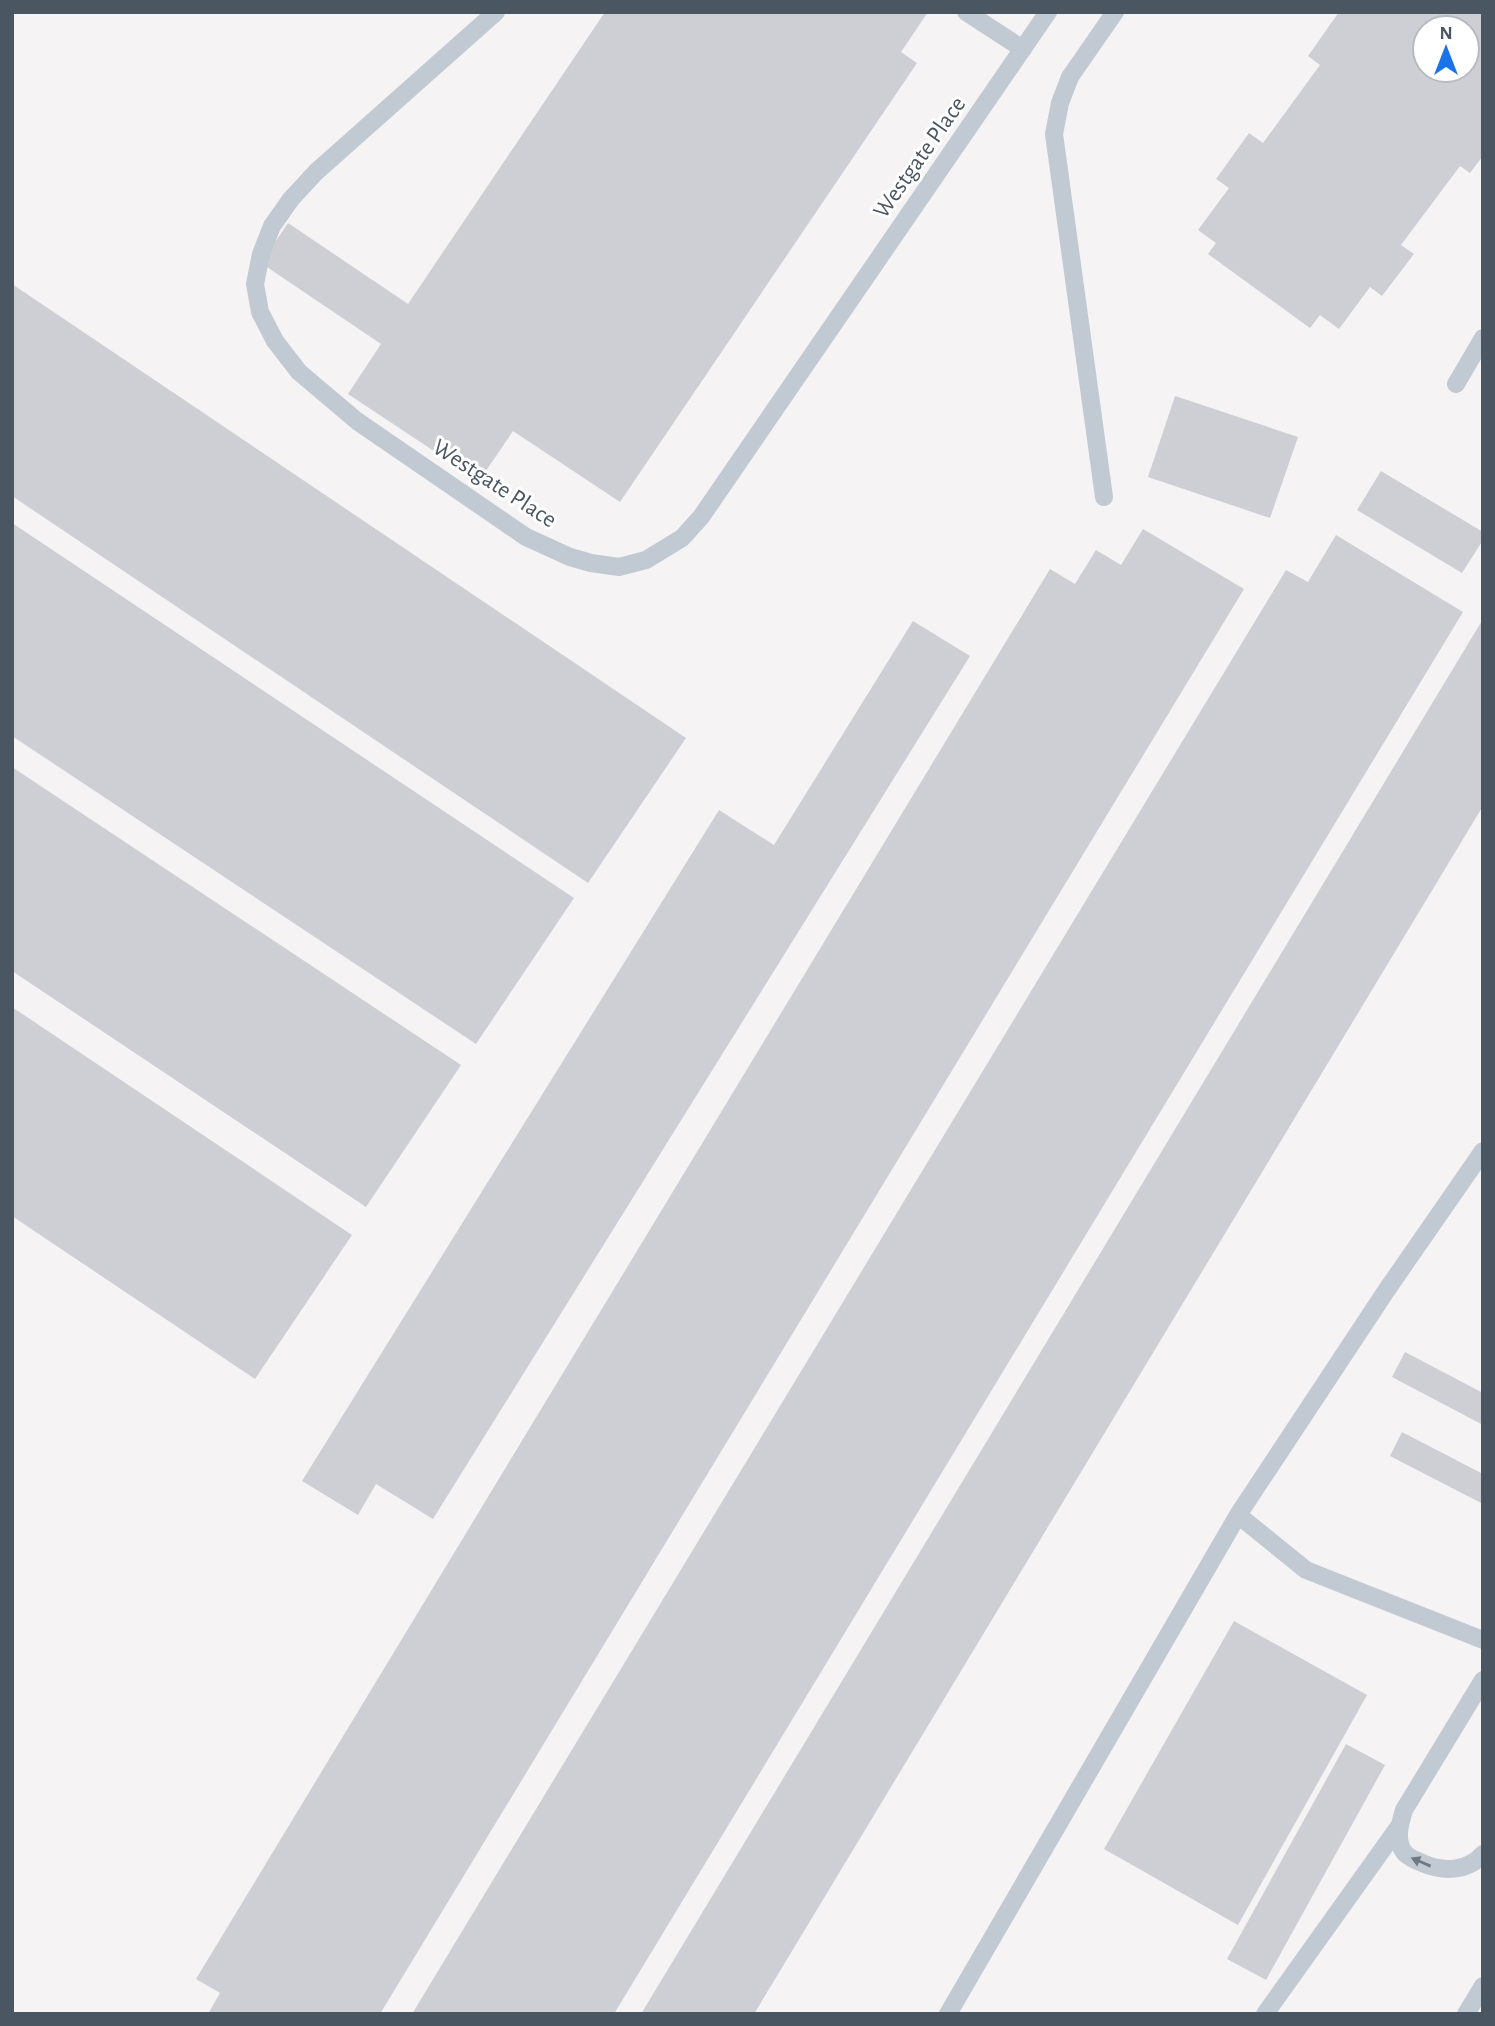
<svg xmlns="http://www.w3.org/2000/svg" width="1495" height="2026" viewBox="0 0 1495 2026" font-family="'Alegreya Sans',sans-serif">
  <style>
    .building { fill: #cdcfd5; fill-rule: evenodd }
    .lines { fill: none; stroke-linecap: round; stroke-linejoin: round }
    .lane { stroke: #c1cad2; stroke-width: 18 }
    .oneway { fill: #6e7983 }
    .labels { text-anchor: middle; stroke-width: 6; stroke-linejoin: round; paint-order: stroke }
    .street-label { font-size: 24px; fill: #4a5661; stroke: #fff }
  </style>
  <rect width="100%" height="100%" fill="#f5f3f3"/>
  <path class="building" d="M605 12H928L901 52 917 63 620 502 513 431 479 481 348 394 381 344 261 263 288 223 408 304Z
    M1339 12H1483V156L1470 173 1460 166 1401 245 1414 254 1382 296 1370 287 1339 329 1320 315 1310 328 1208 254 1216 243 1198 230 1229 188 1216 179 1249 133 1263 143 1320 65 1308 56ZM1425 28H1467V70H1425Z
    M12 284 686 738 588 883 12 496Z
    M1175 396 1298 437 1270 518 1148 477Z
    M1381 471 1483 532V540L1462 573 1357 510Z
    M12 523 574 898 476 1044 12 736Z
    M1143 529 1244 589 380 2014H208L220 1993 196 1979 1050 569 1075 584 1096 550 1121 565Z
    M1336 535 1463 612 614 2014H412L1286 570 1308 582Z
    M1483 619V806L754 2014H641Z
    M913 621 970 656 433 1519 376 1484 358 1515 302 1481 719 810 774 845Z
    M12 767 461 1065 366 1207 12 971Z
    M12 1007 352 1235 255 1379 12 1216Z
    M1405 1352 1483 1393V1425L1392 1377Z
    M1402 1432 1483 1474V1504L1390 1456Z
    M1234 1621 1367 1695 1238 1925 1104 1849Z
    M1346 1744 1385 1765 1266 1980 1227 1959Z"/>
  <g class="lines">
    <path class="lane" d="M496 12 316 172 291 199 272 226 261 254 255 284 260 312 275 341 299 372 357 421 526 537 570 557 591 563 619 567 646 560 682 538 701 517 1048 12
      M966 12 1023 49
      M1456 384 1483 338
      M1104 497 1054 134 1060 103 1070 77 1115 12
      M1483 1151 1386 1291 1238 1515 1306 1570 1483 1640
      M1483 1680 1404 1810C1400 1823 1395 1840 1404 1852 1408 1858 1416 1860 1422 1863 1443 1872 1467 1872 1483 1854
      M948 2014 1238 1515
      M1265 2014 1400 1825
      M1466 2014 1483 1986"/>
  </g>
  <defs><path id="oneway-solid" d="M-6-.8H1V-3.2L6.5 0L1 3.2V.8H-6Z" transform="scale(1.75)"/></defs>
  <use class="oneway" href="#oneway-solid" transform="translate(1421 1862) rotate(-157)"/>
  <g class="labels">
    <g class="street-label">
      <text transform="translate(919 157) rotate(-55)" y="8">Westgate Place</text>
      <text transform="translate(495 483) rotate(33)" y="8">Westgate Place</text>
    </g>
  </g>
  <rect width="1495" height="2026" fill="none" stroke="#4a5661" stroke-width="28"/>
  <g transform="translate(1446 49)"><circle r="33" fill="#ffffff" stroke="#b7bbc0" stroke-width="2"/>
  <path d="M0-5L12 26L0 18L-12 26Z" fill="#1a73e8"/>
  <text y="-10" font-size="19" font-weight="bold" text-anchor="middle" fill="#4a5661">N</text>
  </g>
</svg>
